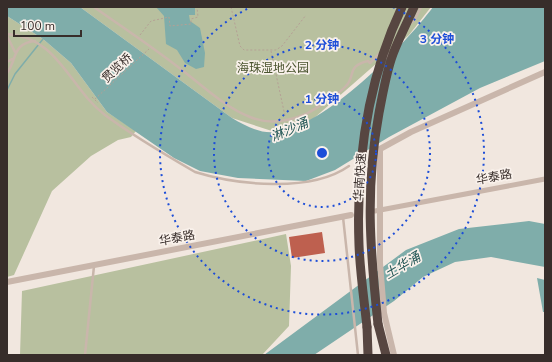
<svg xmlns="http://www.w3.org/2000/svg" width="552" height="362" viewBox="0 0 552 362" font-family="'Nunito Sans','Noto Sans SC',sans-serif">
  <style>
    .green { fill: #b8c09f }
    .water { fill: #7fadaa }
    .lines { fill: none; stroke-linecap: round; stroke-linejoin: round }
    .stream { stroke: #7fadaa; stroke-width: 1.5 }
    .building { fill: #be604f }
    .path { stroke: #b5a095; stroke-width: 1; stroke-dasharray: 2 2; stroke-linecap: butt }
    .service { stroke: #c9b6ab; stroke-width: 2.5 }
    .minor { stroke: #c9b6ab; stroke-width: 5 }
    .tertiary { stroke: #c9b6ab; stroke-width: 6 }
    .motorway { stroke: #574641; stroke-width: 9 }
    .motorway-bridge { stroke: #574641; stroke-width: 9 }
    .ring { fill: none; stroke: #1d4ed8; stroke-width: 2; stroke-dasharray: 2 4 }
    .labels { text-anchor: middle; stroke-width: 3.5; stroke-linejoin: round; paint-order: stroke }
    .street-label { font-size: 12px; fill: #372d2a; stroke: #f9f1eb }
    .park-label { font-size: 12px; fill: #4a542f; stroke: #f9f1eb }
    .water-label { font-size: 13px; font-style: italic; fill: #225655; stroke: #f9f1eb }
    .centre { fill: #1d4ed8; stroke: #f9f1eb; stroke-width: 2 }
    .ring-label { font-size: 12px; text-anchor: middle; font-weight: bold; fill: #1d4ed8; stroke: #f9f1eb; stroke-width: 3.5; stroke-linejoin: round; paint-order: stroke }
  </style>
  <rect width="100%" height="100%" fill="#f1e7df"/>
  <path class="green" d="M80 7H431L409 35 313 119 275 132 232 118Z
    M7 16 43 39 71 63 107 112 136 131 131 137 118 140 91 156 52 191 14 275 7 277Z
    M286 234 291 266 289 326 262 355H20L22 291Z"/>
  <path class="water" d="M7 7H80L232 118C244 125 260 134 275 132 324 128 405 45 433 7H545V61L480 88 389 137 335 170 306 181 238 178 200 171 174 158 107 112 71 63 43 39 7 16Z
    M156 7H195V15H189L190 21 200 28 205 53 204 67 196 69 185 63 177 50 166 44 164 16Z
    M529 221 545 224V267L491 257 455 262 423 277 394 301 314 355H264L406 250 459 229Z
    M537 278 545 280V312H543Z"/>
  <g class="lines">
    <path class="stream" d="M7 90 15 74 43 39"/>
  </g>
  <path class="building" d="M322 232 325 253 292 258 289 237Z"/>
  <g class="lines">
    <path class="path" d="M231 7 240 46 244 50H276L282 46 306 15
      M140 35 151 21 169 17 170 26 191 24V19L198 17 197 7
      M271 51 285 116
      M92 97 98 103
      M95 99 149 49"/>
    <path class="service" d="M94 7C122 27 151 46 178 67 201 84 224 107 250 117 269 125 287 122 306 114 314 110 340 93 346 86 356 76 346 66 368 61L370 63 380 53
      M411 23 415 19 421 7
      M7 34C59 37 69 88 105 115 133 136 164 154 195 172 237 185 311 193 349 166
      M7 36 15 52
      M7 62 12 59
      M7 73C17 60 12 43 35 41
      M343 217 358 355
      M85 355 94 266"/>
    <path class="minor" d="M375 211 545 179"/>
    <path class="tertiary" d="M7 282 351 215
      M394 355 384 313 380 263V149L411 132 545 72"/>
    <path class="motorway" d="M378 324 386 355
      M367 327 368 355"/>
    <path class="motorway-bridge" d="M378 324C370 249 365 189 379 113 383 93 386 73 393 54 399 38 407 23 414 7
      M367 327C364 299 360 272 359 245 356 164 367 81 402 7"/>
  </g>
  <g class="ring">
    <circle cx="322" cy="153" r="54"/>
    <circle cx="322" cy="153" r="108"/>
    <path d="M393 7A162 162 0 1 1 251 7"/>
  </g>
  <g class="labels">
    <g class="street-label">
      <text transform="translate(117 68) rotate(-43)" y="4">贯览桥</text>
      <text transform="translate(360 177) rotate(-86)" y="4">华南快速</text>
      <text transform="translate(494 177) rotate(-11)" y="4">华泰路</text>
      <text transform="translate(177 238) rotate(-11)" y="4">华泰路</text>
    </g>
    <g class="park-label">
      <text x="273" y="72">海珠湿地公园</text>
    </g>
    <g class="water-label">
      <text transform="translate(289 129) rotate(-23)" y="5">淋沙涌</text>
      <text transform="translate(402 265) rotate(-31)" y="5">土华涌</text>
    </g>
  </g>
  <circle cx="322" cy="153" r="6" class="centre"/>
  <g class="ring-label">
    <text x="437" y="43">3 分钟</text>
    <text x="322" y="49">2 分钟</text>
    <text x="322" y="103">1 分钟</text>
  </g>
  <rect width="552" height="362" fill="none" stroke="#372d2a" stroke-width="16"/>
  <path d="M14 30v6h67v-6" fill="none" stroke="#372d2a" stroke-width="2"/>
  <text x="20" y="30" font-size="12" fill="#372d2a" stroke="#f9f1eb" stroke-width="3" paint-order="stroke">100 m</text>
</svg>
